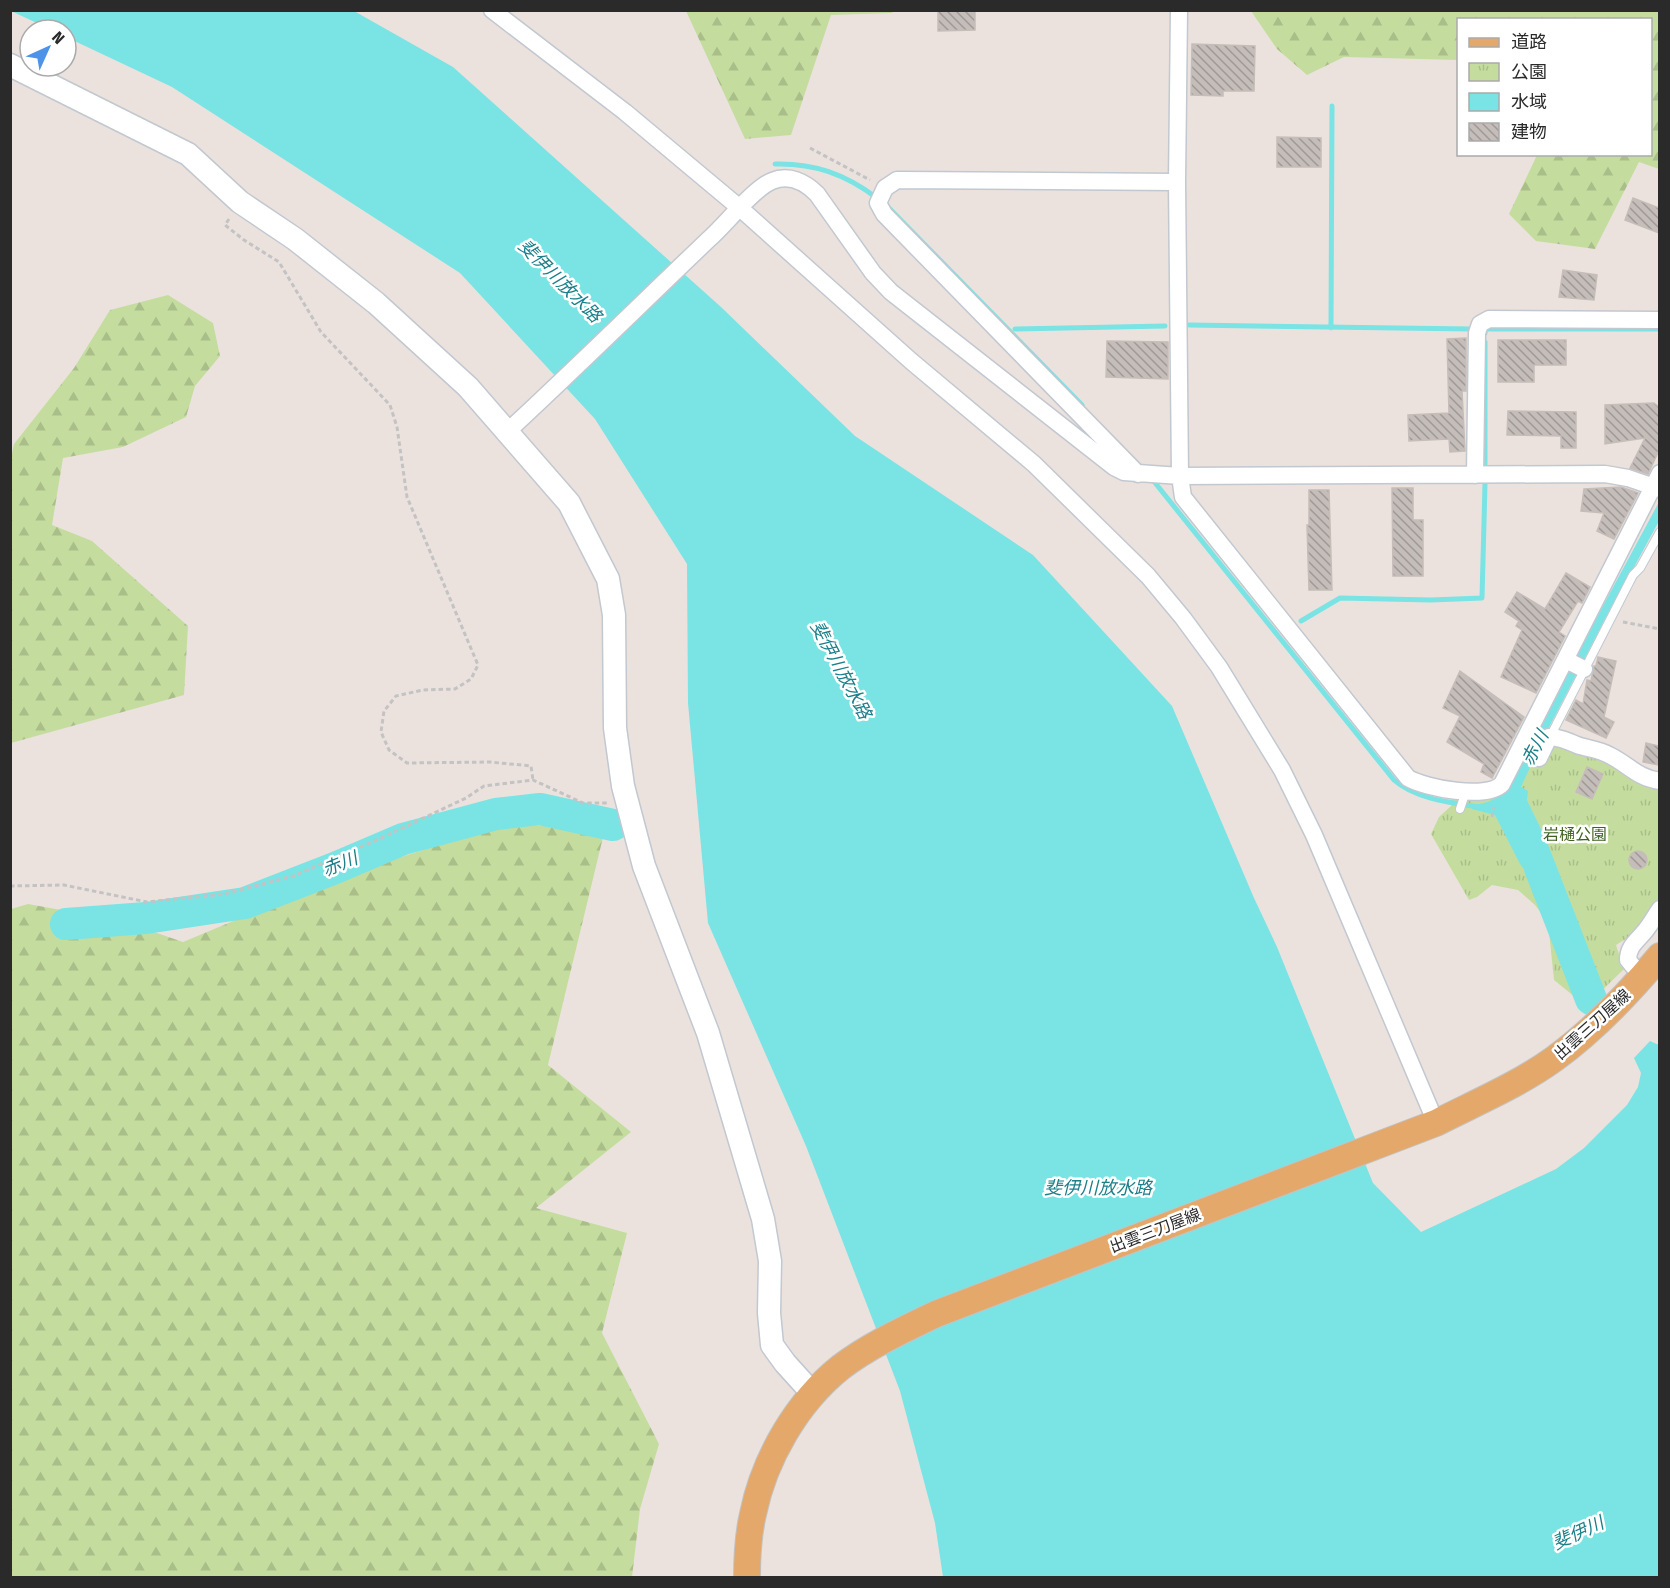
<svg xmlns="http://www.w3.org/2000/svg" width="1670" height="1588" viewBox="0 0 1670 1588" font-family="'Fira Sans Condensed','Noto Sans JP',sans-serif">
  <style>
    .forest { fill: url(#forest-firs) }
    .park { fill: url(#park-tufts) }
    .water { fill: #7ae3e4 }
    .lines { fill: none; stroke-linecap: round; stroke-linejoin: round }
    .stream { stroke: #7ae3e4; stroke-width: 5 }
    .river { stroke: #7ae3e4; stroke-width: 32 }
    .building { fill: url(#building-back-hatch); stroke: #c6bdb8; stroke-width: 1.5 }
    .lane-casing { stroke: #c2c8d0; stroke-width: 10 }
    .street-casing { stroke: #c2c8d0; stroke-width: 19 }
    .secondary-casing { stroke: #c2c8d0; stroke-width: 25 }
    .primary-casing { stroke: #c3c3c3; stroke-width: 28 }
    .path { stroke: #c3c3c3; stroke-width: 3; stroke-dasharray: 4.5 3; stroke-linecap: butt }
    .lane { stroke: #fff; stroke-width: 8 }
    .street { stroke: #fff; stroke-width: 16 }
    .secondary { stroke: #fff; stroke-width: 22 }
    .primary { stroke: #e4a86a; stroke-width: 26 }
    .labels { text-anchor: middle; stroke-width: 5; stroke-linejoin: round; paint-order: stroke }
    .park-label { font-size: 16px; fill: #3f6121; stroke: #fff }
    .street-label { font-size: 16px; fill: #2a2a2a; stroke: #fff }
    .water-label { font-size: 18px; font-style: italic; fill: #1a7f89; stroke: #fff }
  </style>
  <defs>
    <pattern id="forest-firs" width="22" height="20" patternUnits="userSpaceOnUse" patternTransform="scale(1.5)"><rect width="22" height="20" fill="#c4dd9f"/><path d="M5 1l3.5 6h-7zM16 11l3.5 6h-7z" fill="#a9be89"/></pattern>
    <pattern id="park-tufts" width="24" height="20" patternUnits="userSpaceOnUse" patternTransform="scale(1.5)"><rect width="24" height="20" fill="#c4dd9f"/><path d="M3 7l-1-3M5 7V3M7 7l1-3M15 17l-1-3M17 17v-4M19 17l1-3" fill="none" stroke="#a9be89"/></pattern>
    <pattern id="building-back-hatch" width="6" height="6" patternUnits="userSpaceOnUse" patternTransform="scale(1.5)"><rect width="6" height="6" fill="#c4bdb9"/><path d="M-1 5l2 2M0 0l6 6M5-1l2 2" fill="none" stroke="#9f9a97"/></pattern>
  </defs>
  <rect width="100%" height="100%" fill="#ebe2de"/>
  <path class="forest" d="M686 11H893L892 13 831 15 791 135 745 139Z
    M1251 11H1659V169L1639 162 1595 249 1536 241 1509 214 1537 155 1650 154V20H1458V60L1344 57 1307 75 1277 49Z
    M168 295 213 323 220 356 195 386 186 417 123 447 63 458 52 525 92 541 188 626 184 695 11 743 10 462 14 444 74 368 110 310Z
    M507 824 605 829 548 1065 631 1132 536 1208 627 1233 602 1333 659 1444 640 1509 632 1577H11V909L28 904 122 921 183 942 343 875Z"/>
  <path class="park" d="M1556 742 1598 756 1634 780 1659 791V901L1632 935 1616 945 1624 969 1586 1006 1554 980 1548 922 1535 905 1518 890 1492 885 1477 897 1469 900 1431 834 1439 817 1451 806 1453 798 1474 801 1491 798 1498 794 1511 779Z"/>
  <path class="water" d="M11 11H354L453 67 721 307 855 436 1033 555 1172 706 1254 898 1277 947 1373 1183 1421 1232 1556 1169 1584 1148 1627 1105 1638 1087 1641 1073 1634 1058 1650 1041 1659 1045V1577H943L935 1523 900 1391 806 1146 708 923 688 703 687 564 595 419 460 273 172 87 66 37V30H52Z
    M1659 502V521L1632 571H1630L1543 739 1521 787 1528 791 1527 800C1540 829 1569 877 1558 908L1554 910 1520 864 1495 815 1472 809 1473 804C1484 805 1494 800 1502 793Z"/>
  <g class="lines">
    <path class="stream" d="M775 164C814 163 845 174 877 198
      M887 206 1082 405
      M1189 325 1471 329
      M1331 328 1332 106
      M1015 329 1165 326
      M1485 333V329H1660
      M1485 464V342
      M1152 479 1394 780C1415 799 1452 803 1479 807
      M1301 621 1340 598 1431 600 1482 598 1485 484"/>
    <path class="river" d="M1540 868 1591 999
      M66 924 146 918 245 903 335 868 403 839 496 814 540 809 613 825"/>
  </g>
  <path class="building" d="M938 10H975V30L938 31Z
    M1192 44 1255 46 1254 91H1223V96L1191 95Z
    M1277 137 1321 138V167H1277Z
    M1633 198 1659 208V233L1625 220Z
    M1563 270 1597 275 1594 300 1559 297Z
    M1466 338V391H1462L1465 451 1450 452 1449 439 1409 441 1408 415 1449 413 1447 339Z
    M1498 340H1566V365H1534V382H1498Z
    M1107 341 1168 342V379L1106 377Z
    M1654 403 1659 407V450L1648 474 1630 468 1645 438 1605 444V405Z
    M1508 411 1576 412V448H1561V436L1507 435Z
    M1621 487 1638 493 1614 539 1597 531 1604 513 1581 511 1584 489Z
    M1392 488H1413V520H1423V576H1393Z
    M1309 490H1329L1332 590H1309L1307 525H1309Z
    M1566 573 1590 587 1582 603 1578 601 1559 632 1565 636 1536 693 1501 677 1522 630 1516 626 1519 621 1505 612 1517 592 1545 609Z
    M1598 657 1616 661 1604 717 1614 722 1606 738 1566 720 1576 700 1583 704 1587 680 1591 681 1594 666H1596Z
    M1460 671 1524 717 1492 778 1481 772 1484 764 1447 742 1460 716 1443 708Z
    M1646 743 1659 746V765L1643 762Z
    M1587 767 1603 774 1592 799 1576 792Z
    M1629 860a9 9 0 1 1 18 0a9 9 0 1 1-18 0Z"/>
  <g class="lines">
    <g class="lane-casing">
      <path id="lane" d="M1550 737 1633 575 1640 568 1660 532
        M1460 809 1466 791"/>
    </g>
    <g class="street-casing">
      <path id="street" d="M492 10 625 112 741 209 911 361 1034 464 1148 576 1183 618 1219 667 1282 770 1314 835 1436 1123
        M1179 10 1177 182 1180 476 1183 497 1408 778C1425 788 1487 800 1502 784L1660 473
        M508 431C576 368 642 303 709 239 726 224 753 189 772 181 789 174 805 182 817 194L873 273 891 292 1114 467 1124 472 1180 476 1605 474 1628 478 1660 489
        M1138 474 884 214 878 203 885 188 897 180 1177 182
        M1475 475 1477 333 1480 324 1489 319 1660 320
        M1566 660 1584 669
        M1520 749 1539 758 1549 737C1559 737 1568 741 1577 745 1588 749 1599 749 1609 755 1628 764 1637 778 1660 781
        M1642 977 1628 960C1628 946 1637 941 1645 931 1651 924 1655 916 1660 909"/>
    </g>
    <g class="secondary-casing">
      <path id="secondary" d="M10 65 188 154 240 202 295 239 376 303 468 387 569 503 608 579 614 615 615 728 623 786 644 866 708 1033 763 1219 770 1261 769 1313 772 1345 785 1363 813 1394"/>
    </g>
    <g class="primary-casing">
      <path id="primary" d="M747 1578C747 1556 748 1535 753 1514 764 1459 797 1402 841 1367 870 1345 903 1330 936 1314L1436 1123C1475 1103 1518 1085 1554 1059 1594 1030 1629 993 1660 956"/>
    </g>
    <path class="path" d="M810 148 870 180
      M229 219 225 225 244 240 279 262 321 332 390 405 397 427 407 497 478 665 471 679 455 689 423 690 396 696 384 711 381 732 389 750 407 763 490 762 531 766 533 780
      M1623 622 1660 629
      M1492 817 1494 807
      M10 886 64 885 147 902 224 894 293 876 379 839 466 798 484 786 533 780 583 803H607"/>
    <use href="#lane" class="lane"/>
    <use href="#street" class="street"/>
    <use href="#secondary" class="secondary"/>
    <use href="#primary" class="primary"/>
  </g>
  <g class="labels">
    <g class="park-label">
      <text x="1575" y="840">岩樋公園</text>
    </g>
    <g class="street-label">
      <text transform="translate(1592 1024) rotate(-42)" y="6">出雲三刀屋線</text>
      <text transform="translate(1155 1230) rotate(-21)" y="6">出雲三刀屋線</text>
    </g>
    <g class="water-label">
      <text transform="translate(560 281) rotate(45)" y="6">斐伊川放水路</text>
      <text transform="translate(841 670) rotate(62)" y="6">斐伊川放水路</text>
      <text transform="translate(1535 748) rotate(-62)" y="6">赤川</text>
      <text transform="translate(340 864) rotate(-22)" y="6">赤川</text>
      <text x="1098" y="1194">斐伊川放水路</text>
      <text transform="translate(1578 1533) rotate(-25)" y="6">斐伊川</text>
    </g>
  </g>
  <rect width="1670" height="1588" fill="none" stroke="#2a2a2a" stroke-width="24"/>
  <rect x="1457" y="18" width="195" height="138" fill="#ffffff" stroke="#aaaaaa" stroke-width="1.5"/>
  <rect x="1469" y="38" width="30" height="9" fill="#e4a86a" stroke="#aaaaaa" stroke-width="1.5"/>
  <text x="1511" y="48" font-size="18" fill="#2a2a2a">道路</text>
  <rect x="1469" y="63" width="30" height="18" fill="url(#park-tufts)" stroke="#aaaaaa" stroke-width="1.5"/>
  <text x="1511" y="78" font-size="18" fill="#2a2a2a">公園</text>
  <rect x="1469" y="93" width="30" height="18" fill="#7ae3e4" stroke="#aaaaaa" stroke-width="1.5"/>
  <text x="1511" y="108" font-size="18" fill="#2a2a2a">水域</text>
  <rect x="1469" y="123" width="30" height="18" fill="url(#building-back-hatch)" stroke="#aaaaaa" stroke-width="1.5"/>
  <text x="1511" y="138" font-size="18" fill="#2a2a2a">建物</text>
  <g transform="translate(48 48) rotate(45)"><circle r="28" fill="#ffffff" stroke="#aaaaaa" stroke-width="1.5"/>
  <path d="M0-4.5L10 22L0 15L-10 22Z" fill="#4d93e9"/>
  <text y="-9" font-size="16" font-weight="bold" text-anchor="middle" fill="#2a2a2a">N</text>
  </g>
</svg>
